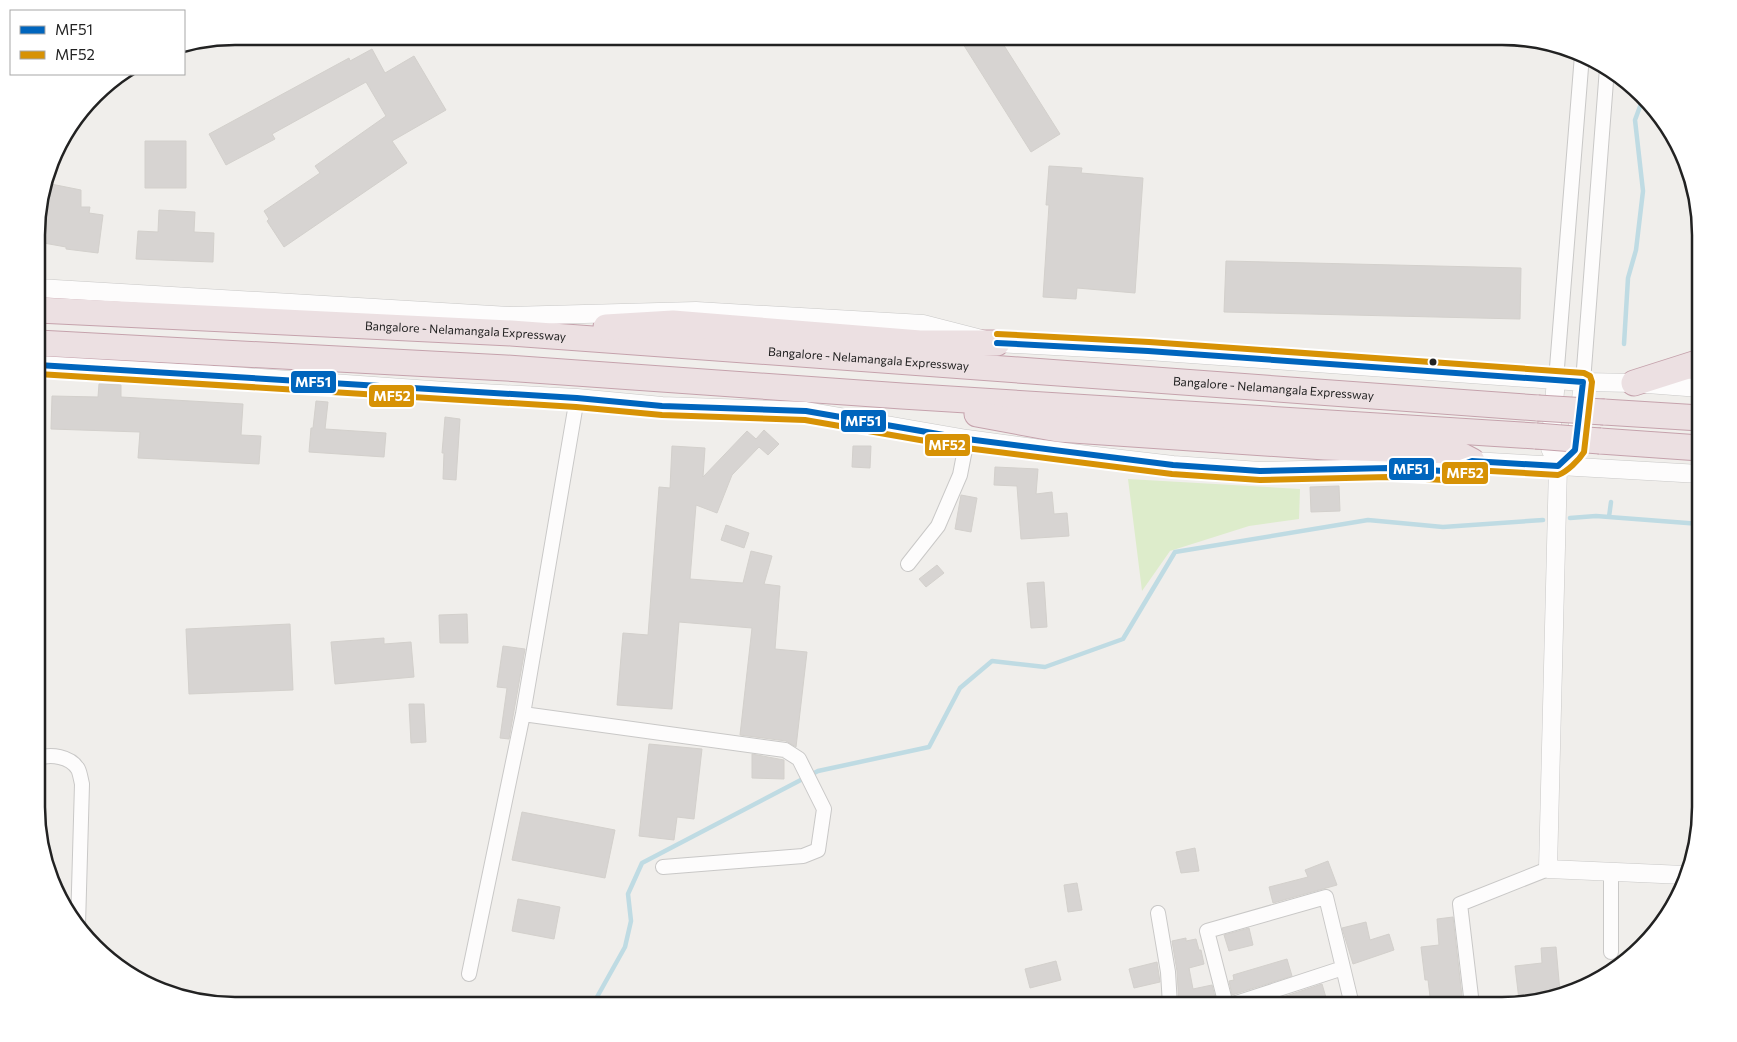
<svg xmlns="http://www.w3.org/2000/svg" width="1737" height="1042" viewBox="0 0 1737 1042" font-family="Commissioner,sans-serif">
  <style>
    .grass { fill: #ddeccb }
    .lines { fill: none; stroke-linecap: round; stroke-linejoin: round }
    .stream { stroke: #bfdbe3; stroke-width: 4.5 }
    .building { fill: #d7d4d2; stroke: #d3d0cc }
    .minor-casing { stroke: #c9c8c7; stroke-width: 16 }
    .tertiary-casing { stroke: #c9c8c7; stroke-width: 19 }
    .motorway-casing { stroke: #c5a2ac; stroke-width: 27 }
    .minor { stroke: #fdfcfc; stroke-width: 14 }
    .tertiary { stroke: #fdfcfc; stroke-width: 18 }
    .motorway { stroke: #ece0e2; stroke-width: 25 }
    .motorway-bridge-casing { stroke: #c5a2ac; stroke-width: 27; stroke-linecap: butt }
    .motorway-bridge { stroke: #ece0e2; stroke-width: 25 }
    .bus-1-casing { stroke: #fff; stroke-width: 10 }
    .bus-2-casing { stroke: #fff; stroke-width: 10 }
    .bus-1 { stroke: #0065bd; stroke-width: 6 }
    .bus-2 { stroke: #d79205; stroke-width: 6 }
    .bus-dot { fill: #222; stroke: #fff; stroke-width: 2 }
    .labels { text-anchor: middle; stroke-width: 4; stroke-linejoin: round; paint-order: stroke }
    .street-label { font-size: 12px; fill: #222; stroke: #fff }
    .rim { fill: none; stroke: #222; stroke-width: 2.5 }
    .line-badge { stroke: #fff; stroke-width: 2 }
    .badge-label { font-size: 14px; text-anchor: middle; font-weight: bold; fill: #fff }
  </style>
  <rect width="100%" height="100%" fill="#f0eeeb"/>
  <path class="grass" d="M1128 479 1300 489 1299 519 1249 526 1170 551 1142 591Z"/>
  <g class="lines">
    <path class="stream" d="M1624 344 1628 278 1636 250 1643 191 1635 120 1642 101
      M1609 517 1611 502
      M1570 518 1596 516 1700 524
      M592 1006 625 947 631 921 628 894 642 863 818 771 929 747 960 688 992 661 1045 667 1123 639 1175 552 1368 520 1443 527 1543 520"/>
  </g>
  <path class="building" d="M958 36H998L1060 134 1031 152Z
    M372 49 385 73 414 56 446 110 392 141 407 163 284 247 267 221 269 219 264 211 320 173 315 166 386 116 366 82 272 134 275 139 226 165 209 134 349 58 350 61Z
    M145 141H186V188H145Z
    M1049 166 1082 168 1081 173 1143 178 1135 293 1077 288 1076 299 1043 297 1049 205H1046Z
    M46 183 81 190V207H90L89 213 103 215 98 253 66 249V247L38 242V210Z
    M159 210 195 212 194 232 214 233 213 262 136 259 138 231 158 232Z
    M1226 261 1521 268 1520 319 1224 312Z
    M99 384 121 385V397L243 404 241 435 261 436 259 464 138 458 140 432 51 429 52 396 98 397Z
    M316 401 328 402 325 429 386 433 384 457 309 452 311 428H313Z
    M445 417 460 419 456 480 443 479 444 453H442Z
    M764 430 779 444 768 455 759 447 732 475 717 513 696 505 690 579 743 583 751 551 772 556 764 584 780 586 775 649 807 652 796 747 786 741 740 735 752 628 679 622 672 709 617 705 623 633 648 635 659 487 670 488 672 446 705 448 703 477 747 431 756 439Z
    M853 446H871L870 468 852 467Z
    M995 467 1038 469 1036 494 1052 492 1054 514 1067 513 1069 536 1021 539 1017 486 994 485Z
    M1339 486 1340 511 1311 512 1310 487Z
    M961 495 977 498 971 532 955 529Z
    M726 525 749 533 744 548 721 540Z
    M937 565 944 573 926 587 919 579Z
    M1044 582 1047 627 1031 628 1027 583Z
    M467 614 468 643H440L439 615Z
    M290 624 293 690 189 694 186 629Z
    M384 638V644L411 642 414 677 335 684 331 642Z
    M503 646 525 649 509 739 500 738 507 688 497 687Z
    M409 704H424L426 742 411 743Z
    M649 744 702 749 694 819 677 817 674 840 639 836Z
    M752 754 784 760V779L752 778Z
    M522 812 615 830 605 878 512 860Z
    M1195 848 1199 871 1181 873 1176 852Z
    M1328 861 1337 885 1273 903 1269 887 1308 877 1305 870Z
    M1077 883 1082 910 1068 912 1064 885Z
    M518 899 560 907 554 939 512 931Z
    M1453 917 1463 1005H1431L1428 980H1425L1421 947 1439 945 1437 919Z
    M1366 922 1370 940 1389 934 1394 950 1353 964 1342 928Z
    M1249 928 1253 945 1229 951 1224 935Z
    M1186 938V941L1196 939 1199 950H1201L1204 964 1189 968 1193 989 1212 985 1217 1005H1179L1177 971 1172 941Z
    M1556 947 1560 992 1539 998 1519 1000 1515 966 1542 963 1541 948Z
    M1287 959 1292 976 1232 995 1229 981 1234 980 1233 975Z
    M1056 961 1061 980 1030 988 1025 969Z
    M1157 962 1160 982 1134 988 1129 969Z
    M1322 984 1327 1001 1309 1005H1259Z"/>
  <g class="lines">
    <g class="minor-casing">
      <path id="minor" d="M1556 380 1582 55
        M1583 382 1607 68
        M908 564 938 526 960 475 967 439
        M523 714 785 750 799 759 824 809 818 850 803 856 663 867
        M38 758C51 754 70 756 78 769 80 773 81 780 82 784L78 925
        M1158 913 1168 972 1170 1005
        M1611 952V872
        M469 974 523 714 577 398
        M1226 1005 1207 931 1326 897 1352 1005
        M1230 1005 1343 968
        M1472 1005 1460 904 1548 869"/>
    </g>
    <g class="tertiary-casing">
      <path id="tertiary" d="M38 288 509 316 696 311 923 324 997 343 1148 351 1583 382 1634 383 1700 388
        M38 365 231 376 445 391 577 398 662 406 806 411 967 439 1087 455 1173 465 1260 471 1388 468 1444 471 1472 461 1700 474
        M1556 380 1550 448 1558 466 1548 869 1684 875
        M1558 466 1575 450 1583 382"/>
    </g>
    <g class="motorway-casing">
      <g id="motorway">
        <path id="s1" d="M38 310 511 333 1538 408"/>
        <path d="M606 327 673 323 920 343H997"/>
        <path d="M38 343 506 368 902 396 1536 436"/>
        <path d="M1634 383 1700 362"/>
        <path d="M1604 412 1700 418"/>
        <path d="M977 414 1058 429 1325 447 1453 451 1472 461"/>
        <path d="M1600 441 1700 448"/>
      </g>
    </g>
    <use href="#minor" class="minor"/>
    <use href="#tertiary" class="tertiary"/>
    <use href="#motorway" class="motorway"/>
    <g class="motorway-bridge-casing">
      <path id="motorway-bridge" d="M1538 408 1604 412
        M1536 436 1600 441"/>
    </g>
    <use href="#motorway-bridge" class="motorway-bridge"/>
    <g class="bus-1-casing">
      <path id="bus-1" d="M38 365 577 398 662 406 806 411 967 439 1173 465 1260 471 1388 468 1444 471 1472 461 1558 466 1575 450 1583 382 1148 351 997 343"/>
    </g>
    <g class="bus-2-casing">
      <path id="bus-2" d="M38 374 576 407 662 415 805 420 966 448 1172 474 1260 480 1388 477 1444 480 1473 470 1558 475C1567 472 1579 460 1584 452L1592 382 1590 376 1584 373 1149 342 997 334"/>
    </g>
    <use href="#bus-1" class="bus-1"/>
    <use href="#bus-2" class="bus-2"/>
  </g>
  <circle class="bus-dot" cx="1433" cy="362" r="4.5"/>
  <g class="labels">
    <g class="street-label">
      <text dy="4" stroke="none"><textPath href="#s1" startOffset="428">Bangalore - Nelamangala Expressway</textPath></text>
      <text dy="4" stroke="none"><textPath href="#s1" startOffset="832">Bangalore - Nelamangala Expressway</textPath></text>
      <text dy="4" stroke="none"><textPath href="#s1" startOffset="1238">Bangalore - Nelamangala Expressway</textPath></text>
    </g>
  </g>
  <path d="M0 0H1737V1042H0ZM235 45H1502A190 190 0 0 1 1692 235V807A190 190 0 0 1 1502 997H235A190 190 0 0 1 45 807V235A190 190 0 0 1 235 45Z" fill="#fff" fill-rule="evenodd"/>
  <path class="rim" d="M235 45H1502A190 190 0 0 1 1692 235V807A190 190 0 0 1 1502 997H235A190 190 0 0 1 45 807V235A190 190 0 0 1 235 45Z"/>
  <g class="line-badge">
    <rect x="290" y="370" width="47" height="24" rx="5" fill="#0065bd"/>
    <rect x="368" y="384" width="47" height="24" rx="5" fill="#d79205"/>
    <rect x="840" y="409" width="47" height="24" rx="5" fill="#0065bd"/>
    <rect x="924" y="433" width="47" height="24" rx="5" fill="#d79205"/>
    <rect x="1388" y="457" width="47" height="24" rx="5" fill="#0065bd"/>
    <rect x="1441" y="461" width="48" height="24" rx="5" fill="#d79205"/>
  </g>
  <g class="badge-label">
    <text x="313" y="387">MF51</text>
    <text x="392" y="401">MF52</text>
    <text x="863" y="426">MF51</text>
    <text x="947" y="450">MF52</text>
    <text x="1411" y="474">MF51</text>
    <text x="1465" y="478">MF52</text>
  </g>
  <rect x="10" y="10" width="175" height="65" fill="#ffffff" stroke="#a7a7a7"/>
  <rect x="20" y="26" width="25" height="8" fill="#0065bd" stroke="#a7a7a7"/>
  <text x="55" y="35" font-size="15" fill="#222222">MF51</text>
  <rect x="20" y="51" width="25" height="8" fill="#d79205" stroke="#a7a7a7"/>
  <text x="55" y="60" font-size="15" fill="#222222">MF52</text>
</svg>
